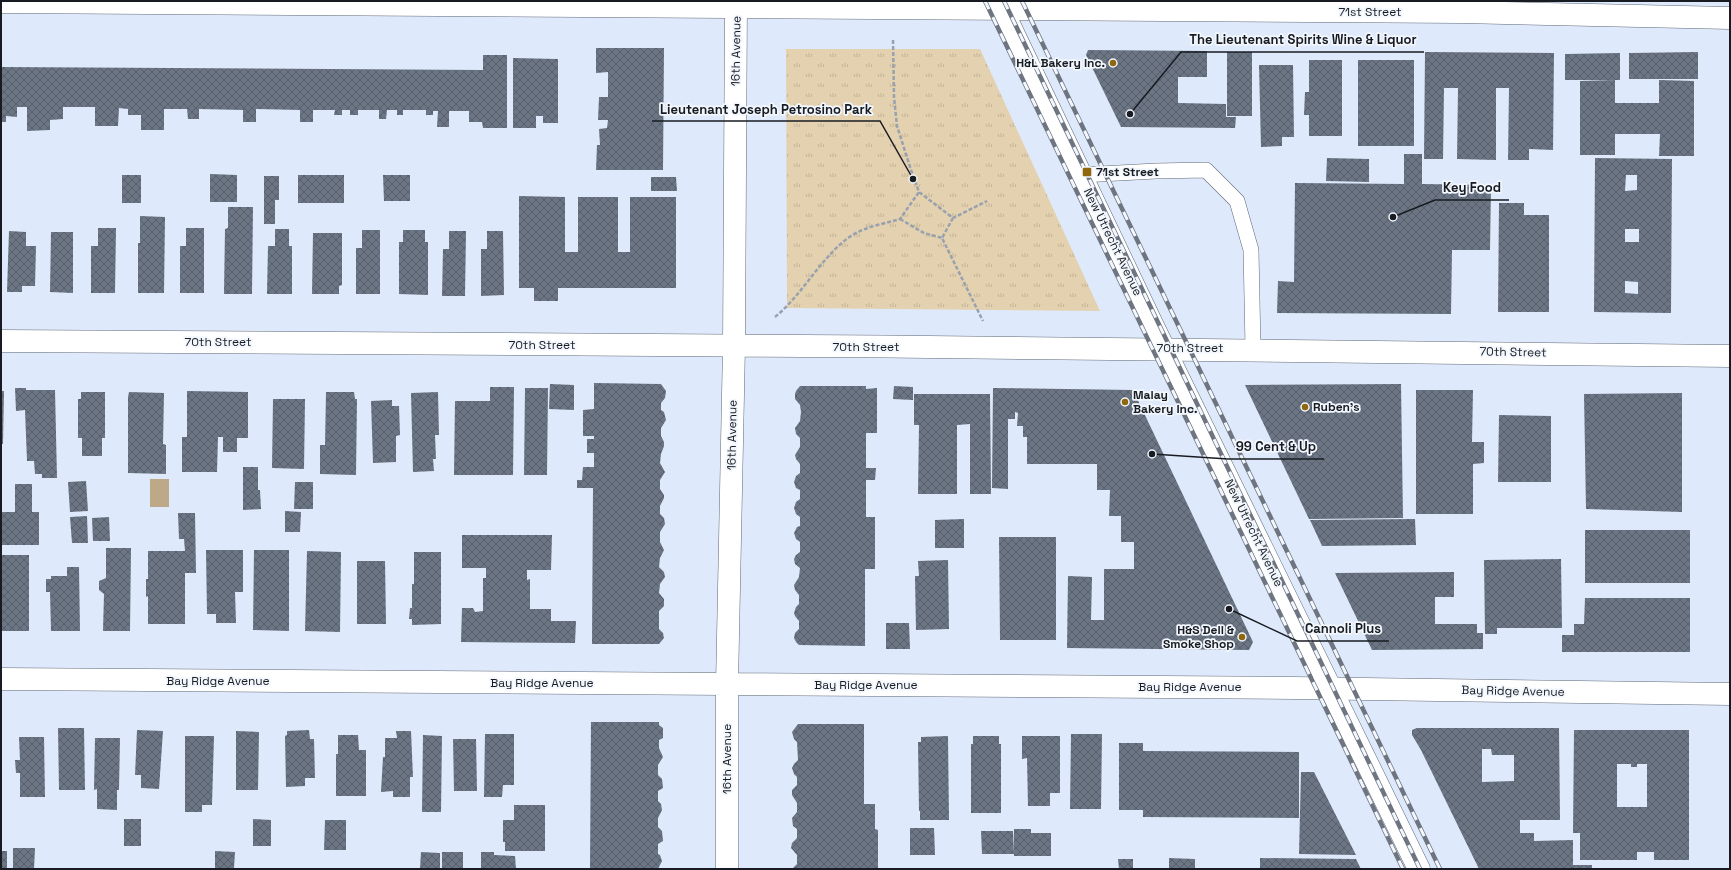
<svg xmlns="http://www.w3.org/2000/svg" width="1731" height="870" viewBox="0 0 1731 870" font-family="'Space Grotesk',sans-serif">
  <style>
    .park { fill: url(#park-tufts) }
    .water { fill: #bda988 }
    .building { fill: url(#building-cross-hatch); fill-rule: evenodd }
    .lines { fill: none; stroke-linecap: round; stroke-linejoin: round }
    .service-casing { stroke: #5f6977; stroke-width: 16 }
    .minor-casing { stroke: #5f6977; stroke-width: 23 }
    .tertiary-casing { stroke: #5f6977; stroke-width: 23 }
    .path { stroke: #98a1ae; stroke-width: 2.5; stroke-dasharray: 4 2; stroke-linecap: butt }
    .service { stroke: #fff; stroke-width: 15 }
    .minor { stroke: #fff; stroke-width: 22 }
    .tertiary { stroke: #fff; stroke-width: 22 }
    .rail-casing { stroke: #6e7580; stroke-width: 4.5 }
    .rail { stroke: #f2f6fd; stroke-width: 3; stroke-dasharray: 9; stroke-linecap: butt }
    .poi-dot { fill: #8f680e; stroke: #f2f6fd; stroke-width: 1.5 }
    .labels { text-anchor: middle; stroke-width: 3.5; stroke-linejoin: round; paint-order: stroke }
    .street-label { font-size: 12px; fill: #181c22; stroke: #f2f6fd }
    .poi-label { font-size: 12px; font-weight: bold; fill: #181c22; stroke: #f2f6fd; text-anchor: start }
    .leader { fill: none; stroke: #181c22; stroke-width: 1.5 }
    .callout-dot { fill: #181c22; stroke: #f2f6fd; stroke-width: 1.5 }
    .callout-label { font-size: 13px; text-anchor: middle; font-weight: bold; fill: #181c22; stroke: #f2f6fd; stroke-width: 3.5; stroke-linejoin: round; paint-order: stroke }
  </style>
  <defs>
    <pattern id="park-tufts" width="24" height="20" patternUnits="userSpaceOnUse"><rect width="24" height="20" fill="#e4d1b0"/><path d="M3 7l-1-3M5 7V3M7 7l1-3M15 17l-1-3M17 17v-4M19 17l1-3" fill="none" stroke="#c3b397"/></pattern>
    <pattern id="building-cross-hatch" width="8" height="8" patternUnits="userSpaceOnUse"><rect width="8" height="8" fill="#6b7584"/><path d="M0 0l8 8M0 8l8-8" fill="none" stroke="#575f6c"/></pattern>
  </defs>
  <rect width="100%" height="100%" fill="#deeafb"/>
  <path class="park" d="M786 49H980L1100 311 787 308Z"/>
  <path class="water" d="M150 479H169V507H150Z"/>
  <path class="building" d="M596 48H664L663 170H596L597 145H600L599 129 607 128 608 120H598L599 97H608V72L596 73Z
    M1088 50 1207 51V77H1178V103L1226 104V117H1236L1235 128 1121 127 1086 55Z
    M1227 52H1252V116H1227Z
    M1425 52 1554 53 1553 150 1529 149V160H1508L1509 88H1496V160L1457 159 1458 88H1444L1443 159H1424Z
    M1698 52V79H1629V53Z
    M1620 53V80H1565V54Z
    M483 55H507V128H483L482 122H469V111H449V127H437L438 111H433V115H426V110H403V115H397V110H387L386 119H379V110H358V115H350V110H342V115H334L335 110H313V122H300V110L256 109V122H243V110L199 109V119H188L187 109H164V130H141V115H128V109L119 108 118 126H95V107H63V119L50 120V130L27 131V107H17V117L6 116V122H1V67L483 70Z
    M513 58 558 59V123H543V116H536V128H513Z
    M1309 60H1342V136H1309V115H1304L1305 92H1309Z
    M1358 60H1414V146H1358Z
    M1259 65H1293L1294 137H1282V146L1261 147Z
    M1615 80V103H1659V80L1694 81V156H1659L1660 134H1615V155H1580V81Z
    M1404 154H1422V184L1491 185 1490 250H1452L1451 314 1277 313 1278 281 1294 282 1295 183 1404 184Z
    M1327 158 1369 159V182L1326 181Z
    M1595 158 1672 159 1671 313 1594 312ZM1626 175H1637V190L1625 191ZM1625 229H1639V242H1625ZM1625 281 1638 282V294L1625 293Z
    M210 174 237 175V202H210Z
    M122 175H141V203H122Z
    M298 175H344V203H298Z
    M383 175H410V201H384Z
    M264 176H279V200H275V224H264Z
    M651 177H676L677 191H651Z
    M519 196 565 197V252H578V197H618V252H630V197H676V288H558V301H534V288H519Z
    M1499 203H1524V215H1549V312H1498Z
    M228 207H253L252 294H224L225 229 228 228Z
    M140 216 165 217 164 293H138V243H140Z
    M98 228H116L115 293H91V246H98Z
    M186 228H204V293H180V246H186Z
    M275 229H289V246H292V294H267L268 246H275Z
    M362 230H380V294H356V248H362Z
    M403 230H425V242H428V295L399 294V242H403Z
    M9 231 26 232V246H36L35 286H22V292H7Z
    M449 231H466L465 296H442L443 249H449Z
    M487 231H503L504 295 481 296V249H487Z
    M51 232H73V293L50 292Z
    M313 233H342V285L339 286V294H312Z
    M594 383 661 384 666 391 665 398 661 403V410L664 412 666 420 661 428V436L664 442V446L661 454 660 463 665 472 660 480V489L664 495V498L660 506V514L664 518 665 524 660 532V542L664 550 660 558 659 567 664 572 665 577 660 584 659 593 664 599V606L659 611V629L663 633 664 638 659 644H592L593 488H577V480H582L583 467H594V453H587V439H594V436H583V410L594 409Z
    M550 384 574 385V410L549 409Z
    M1401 384 1403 518 1309 519 1245 385Z
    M800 386H866V389L877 388V433H866V468H876L875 480H866V517H875V569H865V646L799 645 796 642 794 638 795 633 799 629V621L795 616 794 613 796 607 799 604V595L795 590 794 585 799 577 800 568 795 564 794 559 796 555 800 552V542L796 539 794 533 797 527 800 526V517L796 514 794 508 796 502 800 499V490L796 488 794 482 796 476 800 473V464L796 459 795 455 800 447V438L796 434 795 428 800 421 801 412 800 405 795 399V394L796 391Z
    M894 386 913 387V400L893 399Z
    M490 387H514L513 475H454L455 401H490Z
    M15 388H26V390H55L57 478H42V474H35L34 461H27L25 410 16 411Z
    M525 388H548L547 475H524Z
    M993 388 1133 390 1253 642 1249 650 1067 648 1068 576 1092 577 1091 620H1104V569H1134V542H1121V516H1109L1110 490H1097V464H1027V437H1023V426H1017L1018 413 1015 412V419H1008V489L992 488Z
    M1416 390H1473L1472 442H1484V463L1473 464V514H1416Z
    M1 391H4L3 444H1Z
    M187 391 248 392V438H237V452H223V437H218L217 472H182V437H187Z
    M81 392H105V438H102V456H82V438H78V399H81Z
    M129 392 164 393 163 444 166 445V474L128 473V397Z
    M326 392H354L355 399H357L356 475 320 474V445H325Z
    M438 392 439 435H435L436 459H433L434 471 413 472 411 393Z
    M1682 393V512L1586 509 1584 394Z
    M914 394H990L991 494H970V424L957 425V494H918L919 425H914Z
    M273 399H305L304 469 272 468Z
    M392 400V406H399L400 435 396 436V462L373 463 371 401Z
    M1499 415 1551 416V482H1498Z
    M243 467H258V490H260L261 509 243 510Z
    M86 481 88 511 70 512 68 482Z
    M295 482H313V509H294Z
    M15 484H32V512H39V545H1V512H15Z
    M285 511 301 512 300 532H285Z
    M178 513H195L196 573H185V624H148V596L146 597V579H148V551H185L184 539H179Z
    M87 516 88 543H72L70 517Z
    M109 517 110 541H93L92 518Z
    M964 519V548H935V520Z
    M1415 519 1416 545 1322 546 1310 520Z
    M1585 530H1690V583H1585Z
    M462 535H552L551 570H527V580L530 579V609H551V621H576L575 643 461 642 462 608H473L475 612 483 611V578H486V568H462Z
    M999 537H1056V640H1000Z
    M106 548H131L130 631H103L104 594 99 590V581L106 578Z
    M206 550H243V592H235L236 623H216V614H207Z
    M254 550H289V631L253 630Z
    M307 551 341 552 340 632 305 631Z
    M414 552H441V624L412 625V619H409L410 608H412V584H414Z
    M1 555H29V631H1Z
    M1561 559 1562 628H1497V634H1485L1484 560Z
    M948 560 949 629 916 630 915 576H919L918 561Z
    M357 561H385L386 624H357Z
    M67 567H79L80 631H51L50 592H46V579H51V576H67Z
    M1454 572V597H1435V624H1477V633H1483V649L1372 650 1335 573Z
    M1585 598H1690V652H1562V635H1574V624H1584Z
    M886 623H909L910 649H886Z
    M591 722H659V725L663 728V738L659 740V748L663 757 658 765V775L662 779 663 788 658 791V801L661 804 662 810 658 818V827L662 831 663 841 658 844V854L660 855 662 861 658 869H590Z
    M798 724H864V804H875V829L878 830V869H792L797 864V855L791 848 792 843 797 838V829L793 826 792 818 797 812V803L792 795V790L797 785V777L794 774 792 768 794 764 798 760 797 742 794 739 792 732Z
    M58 728H84L85 790H59Z
    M1417 728H1559L1560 820H1520V833H1534V841L1573 840V865H1592V869H1479L1421 750 1412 735V730ZM1482 749H1491L1492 755H1514V781L1482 782Z
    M137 730 163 731 159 789 141 788V775H135Z
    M309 730 310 739H314L315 778H305V786L286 787 285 736 287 735V731Z
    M1574 730H1689V860H1654V852H1637V860H1580V833H1573ZM1617 764H1631V767H1637V764H1647V807H1617Z
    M236 731 259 732 258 790H236Z
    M396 731H411L413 777H410V797H393V791L381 792 383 757H385V738H397Z
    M485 734H514V785H503L502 797H484Z
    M1071 734H1102L1101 809H1070Z
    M338 735H358L359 750H366V796H336V754H338Z
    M423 735 442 736 441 812H422Z
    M185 736H214L212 805H202V812H185Z
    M948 736 949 820H920V811H919L918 742H921V737Z
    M973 736H999V744H1001V813H971V744H973Z
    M1022 736H1060V793H1050V806H1028L1027 758 1022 759Z
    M19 737H44L45 797H20V773H16L15 760H20Z
    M95 738H120L119 790H117V810L97 809V789L94 790Z
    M453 739H476L477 791H454Z
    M1119 743H1143V751L1299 752V818L1143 817V810H1119Z
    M1301 772H1314L1356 855 1299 854Z
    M514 805H545V851H505V842H503V820H514Z
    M124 819H141V846H124Z
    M253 819 271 820V846H253Z
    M325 820H346V850H324Z
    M910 828H934L935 855H910Z
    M1014 829H1031V833H1051V856H1014Z
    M981 831H1013L1014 854H982Z
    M13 848H35L34 869H13Z
    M1 851H7V869H1Z
    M215 851 235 852 234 868H215Z
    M421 852 440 853V869H420Z
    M442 852H463V869H442Z
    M481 852H494V855L515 856 516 869H481Z
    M1169 858 1195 859V869H1169Z
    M1260 858 1356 859 1361 869H1260Z
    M1118 859H1133V869H1119Z"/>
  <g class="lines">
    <g class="service-casing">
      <path id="service" d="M1081 175 1156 171 1206 170 1237 201 1251 250 1253 348"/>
    </g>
    <g class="minor-casing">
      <path id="minor" d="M1 2 1460 12 1730 18
        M1 341C577 345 1154 346 1730 356
        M1 679 1294 688 1730 694
        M727 869V685L734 346 736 1"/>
    </g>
    <g class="tertiary-casing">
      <path id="tertiary" d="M998 1 1152 324 1419 869"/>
    </g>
    <path class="path" d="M893 40 894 97 897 126 911 170 919 192 953 218 987 201
      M953 218 942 238 983 321
      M900 219 924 233 942 238
      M775 317C803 294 819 260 848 238 863 227 883 224 900 219L919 192"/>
    <use href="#service" class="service"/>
    <use href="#minor" class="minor"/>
    <use href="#tertiary" class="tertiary"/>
    <g class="rail-casing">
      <path id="rail" d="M985 1 1403 869
        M1004 1 1420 869
        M1022 1 1440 869"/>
    </g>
    <use href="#rail" class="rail"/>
  </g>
  <g class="poi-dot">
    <circle cx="1113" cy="63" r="4"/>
    <rect x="1082" y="167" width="10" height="10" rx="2"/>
    <circle cx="1125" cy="402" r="4"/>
    <circle cx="1305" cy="407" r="4"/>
    <circle cx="1242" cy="637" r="4"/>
  </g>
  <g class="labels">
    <g class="street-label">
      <text x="1370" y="16">71st Street</text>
      <text transform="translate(736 51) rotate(-89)" y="4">16th Avenue</text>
      <text transform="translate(1113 242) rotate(64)" y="4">New Utrecht Avenue</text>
      <text x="218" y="346">70th Street</text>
      <text x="542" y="349">70th Street</text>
      <text x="866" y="351">70th Street</text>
      <text x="1190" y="352">70th Street</text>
      <text transform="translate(1513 352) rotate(1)" y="4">70th Street</text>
      <text transform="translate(732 435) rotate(-89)" y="4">16th Avenue</text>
      <text transform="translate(1254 533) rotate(64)" y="4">New Utrecht Avenue</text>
      <text x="218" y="685">Bay Ridge Avenue</text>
      <text x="542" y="687">Bay Ridge Avenue</text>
      <text x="866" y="689">Bay Ridge Avenue</text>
      <text x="1190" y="691">Bay Ridge Avenue</text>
      <text transform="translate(1513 691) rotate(1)" y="4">Bay Ridge Avenue</text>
      <text transform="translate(727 759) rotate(-90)" y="4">16th Avenue</text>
    </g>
    <g class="poi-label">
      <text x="1105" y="67" text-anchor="end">H&amp;L Bakery Inc.</text>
      <text x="1096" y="176">71st Street</text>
      <text x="1133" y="399">Malay<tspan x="1133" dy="14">Bakery Inc.</tspan></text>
      <text x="1313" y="411">Ruben's</text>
      <text x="1234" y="634" text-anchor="end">H&amp;S Deli &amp;<tspan x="1234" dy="14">Smoke Shop</tspan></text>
    </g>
  </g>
  <path class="leader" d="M1130 114L1181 52H1424M913 179L880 121H652M1393 217L1435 200H1509M1152 454L1228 459H1324M1229 609L1297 641H1389"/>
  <g class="callout-dot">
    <circle cx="1130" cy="114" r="4"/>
    <circle cx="913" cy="179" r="4"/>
    <circle cx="1393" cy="217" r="4"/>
    <circle cx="1152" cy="454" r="4"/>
    <circle cx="1229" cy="609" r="4"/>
  </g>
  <g class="callout-label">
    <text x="1303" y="44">The Lieutenant Spirits Wine &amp; Liquor</text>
    <text x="766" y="114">Lieutenant Joseph Petrosino Park</text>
    <text x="1472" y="192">Key Food</text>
    <text x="1276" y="451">99 Cent &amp; Up</text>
    <text x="1343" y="633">Cannoli Plus</text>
  </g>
  <rect width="1731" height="870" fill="none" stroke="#181c22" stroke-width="4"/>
</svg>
